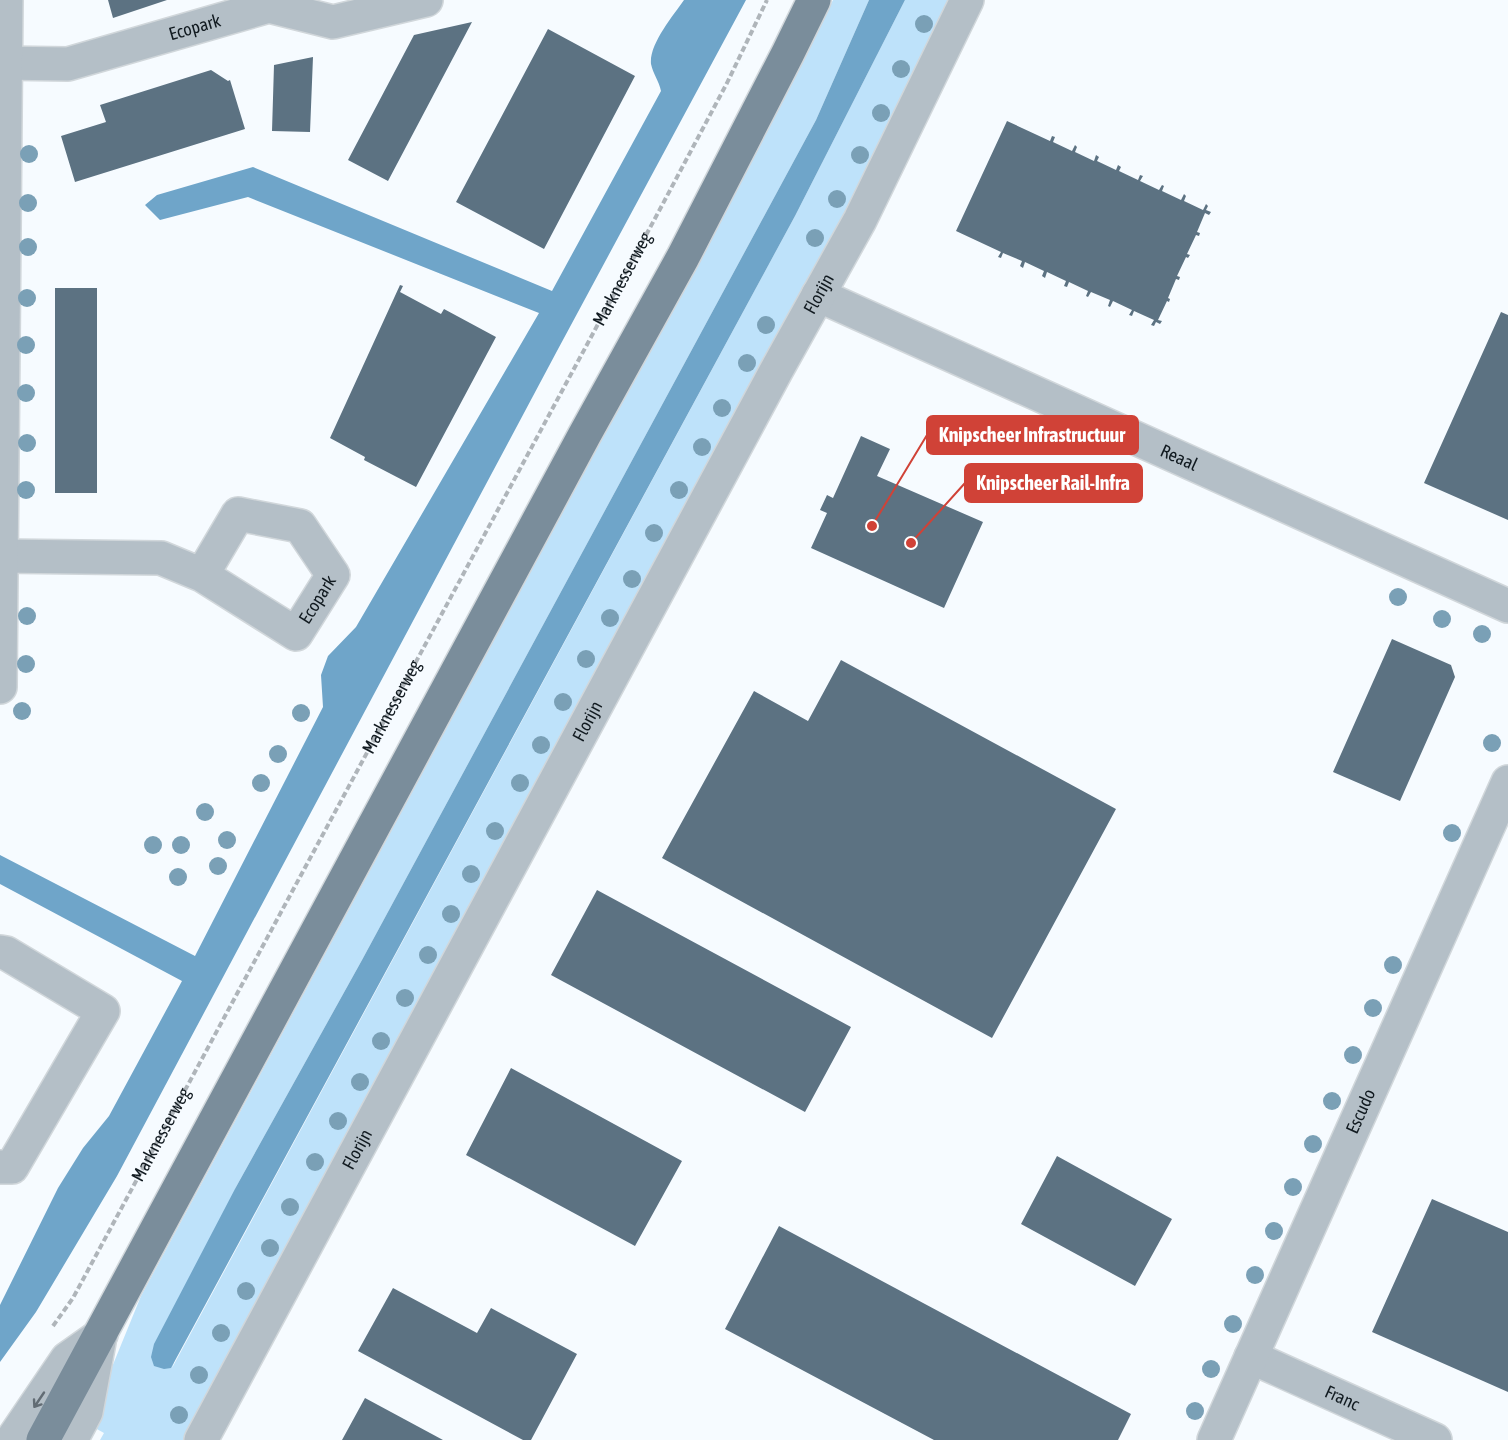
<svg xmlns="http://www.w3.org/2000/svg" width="1508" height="1440" viewBox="0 0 1508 1440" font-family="'Asap Condensed',sans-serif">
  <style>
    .green { fill: #bee2fa }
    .water { fill: #6fa5c9 }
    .building { fill: #5c7282 }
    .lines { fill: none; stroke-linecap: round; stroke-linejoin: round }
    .minor-casing { stroke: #d1d7db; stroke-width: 36 }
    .major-casing { stroke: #d1d7db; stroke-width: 36 }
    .path { stroke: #afb5ba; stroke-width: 4; stroke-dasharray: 6 3; stroke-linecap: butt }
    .minor { stroke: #b4bfc7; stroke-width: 33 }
    .major { stroke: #7a8d9b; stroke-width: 33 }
    .tree { fill: #7aa0b6 }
    .oneway { stroke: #626c74 }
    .labels { text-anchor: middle; stroke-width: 4.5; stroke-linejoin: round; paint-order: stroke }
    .street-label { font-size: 18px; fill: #111a20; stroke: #fff }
    .leader { fill: none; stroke: #d04237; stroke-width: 2 }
    .callout-dot { fill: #d04237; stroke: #fff; stroke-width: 2 }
    .callout { fill: #d04237; stroke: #d04237; stroke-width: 2 }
    .callout-label { font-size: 20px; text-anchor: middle; font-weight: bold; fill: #fff }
  </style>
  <rect width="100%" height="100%" fill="#f6fbff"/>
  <path class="green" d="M833 0H869L816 120 362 960 236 1187 172 1368 795 216 905 0H950L879 148 838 226 184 1440H100L104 1433 95 1428 92 1416 141 1296 760 145Z"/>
  <path class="water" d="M684 0H746L557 351 117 1176 36 1312 0 1362V1305L58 1188 83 1148 109 1116 182 981 0 884V855L195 956 323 707 321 675 328 656 356 627 539 313 248 197 160 220 145 205 157 195 253 167 552 291 661 91C659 81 653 74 651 64 649 44 673 16 684 0Z
    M869 0H905L795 216 171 1368 164 1369 154 1366 151 1357 154 1344 236 1187 362 960 816 120Z"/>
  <path class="building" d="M108 0H167L113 18Z
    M472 22 388 181 348 160 414 35Z
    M548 29 635 76 544 249 456 202Z
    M313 57 310 132 272 131 274 65Z
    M211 70 228 81 230 80 245 129 75 182 61 136 106 122 100 105Z
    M1007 121 1050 141 1052 136 1055 137 1053 142 1072 151 1075 145 1077 147 1075 152 1094 161 1096 155 1099 157 1097 161 1116 170 1118 165 1121 167 1119 171 1138 180 1140 175 1143 176 1140 181 1159 190 1162 185 1164 186 1162 191 1181 200 1184 194 1186 196 1184 201 1203 210 1206 204 1208 206 1206 210 1211 212 1209 215 1205 213 1197 232 1200 233 1199 236 1196 235 1187 254 1190 255 1188 258 1186 257 1177 276 1180 277 1179 280 1176 279 1168 298 1170 299 1169 302 1167 301 1158 320 1162 321 1160 324 1156 322 1154 326 1151 325 1154 320 1134 311 1132 316 1129 315 1132 310 1113 301 1110 307 1108 306 1110 300 1091 292 1088 297 1086 296 1088 291 1069 282 1067 287 1064 286 1066 281 1047 272 1045 278 1042 276 1044 271 1025 262 1023 268 1020 266 1022 261 1003 253 1001 258 998 257 1001 252 956 231Z
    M400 285 403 286 400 292 441 314 444 309 496 337 416 487 364 460 365 457 330 438Z
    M55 288H97V493H55Z
    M1501 312 1508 315V520L1424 483Z
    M861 436 890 449 877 476 983 522 944 608 811 548 827 513 820 510 827 495 833 498Z
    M1392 639 1451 665 1455 677 1400 801 1333 772Z
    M841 660 1116 809 992 1038 662 858 754 691 808 721Z
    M597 890 851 1027 805 1112 551 975Z
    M511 1068 682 1161 635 1246 466 1155Z
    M1057 1156 1172 1219 1135 1286 1021 1224Z
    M1432 1199 1508 1232V1392L1372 1332Z
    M779 1226 1131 1414 1118 1440H934L725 1329Z
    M393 1288 477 1333 491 1308 577 1354 531 1440H523L358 1351Z
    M365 1398 443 1440H342Z"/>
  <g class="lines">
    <g class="minor-casing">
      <g id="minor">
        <path id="s2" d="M0 63 68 64 269 6 333 22 426 0"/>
        <path id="s3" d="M818 295 1508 606"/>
        <path id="s4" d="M0 556 161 558 202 575 296 634 333 575 300 526 238 514 202 575"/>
        <path d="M0 687 6 0"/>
        <path d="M0 952 6 953 103 1011 12 1167H0"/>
        <path id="s5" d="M1251 1357 1435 1440"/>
        <path d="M12 1440 67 1359 101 1335"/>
        <path d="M71 1440 86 1412 99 1342"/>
        <path id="s6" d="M201 1440 776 371 860 220 967 0"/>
        <path id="s7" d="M1214 1440 1508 782"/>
      </g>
    </g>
    <g class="major-casing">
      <path id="major" d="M43 1440 585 434 683 257 788 53 814 0"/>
    </g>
    <path class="path" id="s1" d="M53 1326 73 1298 659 211 727 83 767 0"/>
    <use href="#minor" class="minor"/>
    <use href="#major" class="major"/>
  </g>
  <g class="tree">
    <circle cx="924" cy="24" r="9"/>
    <circle cx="901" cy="69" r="9"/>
    <circle cx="881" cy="113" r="9"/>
    <circle cx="29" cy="154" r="9"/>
    <circle cx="860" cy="155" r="9"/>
    <circle cx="837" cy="199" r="9"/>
    <circle cx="28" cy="203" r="9"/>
    <circle cx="815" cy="238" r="9"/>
    <circle cx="28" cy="247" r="9"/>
    <circle cx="27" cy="298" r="9"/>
    <circle cx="766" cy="325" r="9"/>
    <circle cx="26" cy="345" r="9"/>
    <circle cx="747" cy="363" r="9"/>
    <circle cx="26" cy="393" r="9"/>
    <circle cx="722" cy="408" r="9"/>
    <circle cx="27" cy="443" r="9"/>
    <circle cx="702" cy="447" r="9"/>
    <circle cx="26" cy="490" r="9"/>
    <circle cx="679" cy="490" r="9"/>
    <circle cx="654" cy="533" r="9"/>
    <circle cx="632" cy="579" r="9"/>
    <circle cx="1398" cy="597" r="9"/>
    <circle cx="27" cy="616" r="9"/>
    <circle cx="610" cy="618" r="9"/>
    <circle cx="1442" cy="619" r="9"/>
    <circle cx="1482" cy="634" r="9"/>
    <circle cx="586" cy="659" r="9"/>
    <circle cx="26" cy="664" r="9"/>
    <circle cx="563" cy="702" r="9"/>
    <circle cx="22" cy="711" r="9"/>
    <circle cx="301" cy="713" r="9"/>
    <circle cx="1492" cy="743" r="9"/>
    <circle cx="541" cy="745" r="9"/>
    <circle cx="278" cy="754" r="9"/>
    <circle cx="261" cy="783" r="9"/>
    <circle cx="520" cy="783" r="9"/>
    <circle cx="205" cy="812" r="9"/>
    <circle cx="495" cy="831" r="9"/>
    <circle cx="1452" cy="833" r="9"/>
    <circle cx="227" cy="840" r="9"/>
    <circle cx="153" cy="845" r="9"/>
    <circle cx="181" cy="845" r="9"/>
    <circle cx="218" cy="866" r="9"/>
    <circle cx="471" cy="874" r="9"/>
    <circle cx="178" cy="877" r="9"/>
    <circle cx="451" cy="914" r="9"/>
    <circle cx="428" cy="955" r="9"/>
    <circle cx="1393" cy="965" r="9"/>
    <circle cx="405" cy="998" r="9"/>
    <circle cx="1373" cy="1008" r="9"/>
    <circle cx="381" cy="1041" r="9"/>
    <circle cx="1353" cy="1055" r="9"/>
    <circle cx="360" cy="1082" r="9"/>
    <circle cx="1332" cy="1101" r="9"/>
    <circle cx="338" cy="1121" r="9"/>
    <circle cx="1313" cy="1144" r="9"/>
    <circle cx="315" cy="1162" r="9"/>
    <circle cx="1293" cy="1187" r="9"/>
    <circle cx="290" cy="1207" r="9"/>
    <circle cx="1274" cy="1231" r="9"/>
    <circle cx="270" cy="1248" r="9"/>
    <circle cx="1255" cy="1275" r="9"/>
    <circle cx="246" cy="1291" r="9"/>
    <circle cx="1233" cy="1324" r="9"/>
    <circle cx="221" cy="1333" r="9"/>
    <circle cx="1211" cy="1369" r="9"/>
    <circle cx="199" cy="1375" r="9"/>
    <circle cx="1195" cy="1411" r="9"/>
    <circle cx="179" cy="1415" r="9"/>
  </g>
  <defs><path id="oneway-shaft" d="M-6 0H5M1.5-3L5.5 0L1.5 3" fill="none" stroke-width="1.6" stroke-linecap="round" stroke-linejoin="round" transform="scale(1.5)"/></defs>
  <use class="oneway" href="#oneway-shaft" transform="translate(39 1400) rotate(124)"/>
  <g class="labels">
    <g class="street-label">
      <text dy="6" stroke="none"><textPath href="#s2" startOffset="200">Ecopark</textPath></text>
      <text dy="6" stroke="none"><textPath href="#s1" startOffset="1192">Marknesserweg</textPath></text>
      <text dy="6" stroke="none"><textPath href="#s6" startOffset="1302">Florijn</textPath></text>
      <text dy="6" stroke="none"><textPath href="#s3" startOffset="396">Reaal</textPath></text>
      <text dy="6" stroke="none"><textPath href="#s4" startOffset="357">Ecopark</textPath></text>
      <text dy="6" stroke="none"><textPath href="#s1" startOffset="706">Marknesserweg</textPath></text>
      <text dy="6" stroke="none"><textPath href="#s6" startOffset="816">Florijn</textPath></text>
      <text dy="6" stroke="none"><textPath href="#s7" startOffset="360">Escudo</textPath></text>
      <text dy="6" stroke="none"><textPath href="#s1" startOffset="220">Marknesserweg</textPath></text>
      <text dy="6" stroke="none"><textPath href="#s6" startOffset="330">Florijn</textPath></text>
      <text dy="6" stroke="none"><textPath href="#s5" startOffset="100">Franc</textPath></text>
    </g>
  </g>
  <path class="leader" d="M872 526L927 435M911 543L965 483"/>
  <g class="callout-dot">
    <circle cx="872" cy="526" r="6"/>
    <circle cx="911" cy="543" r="6"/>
  </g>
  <g class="callout">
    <rect x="927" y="416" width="211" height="38" rx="6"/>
    <rect x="965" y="464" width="177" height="38" rx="6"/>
  </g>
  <g class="callout-label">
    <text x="1032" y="442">Knipscheer Infrastructuur</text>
    <text x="1053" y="490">Knipscheer Rail-Infra</text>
  </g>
</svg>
